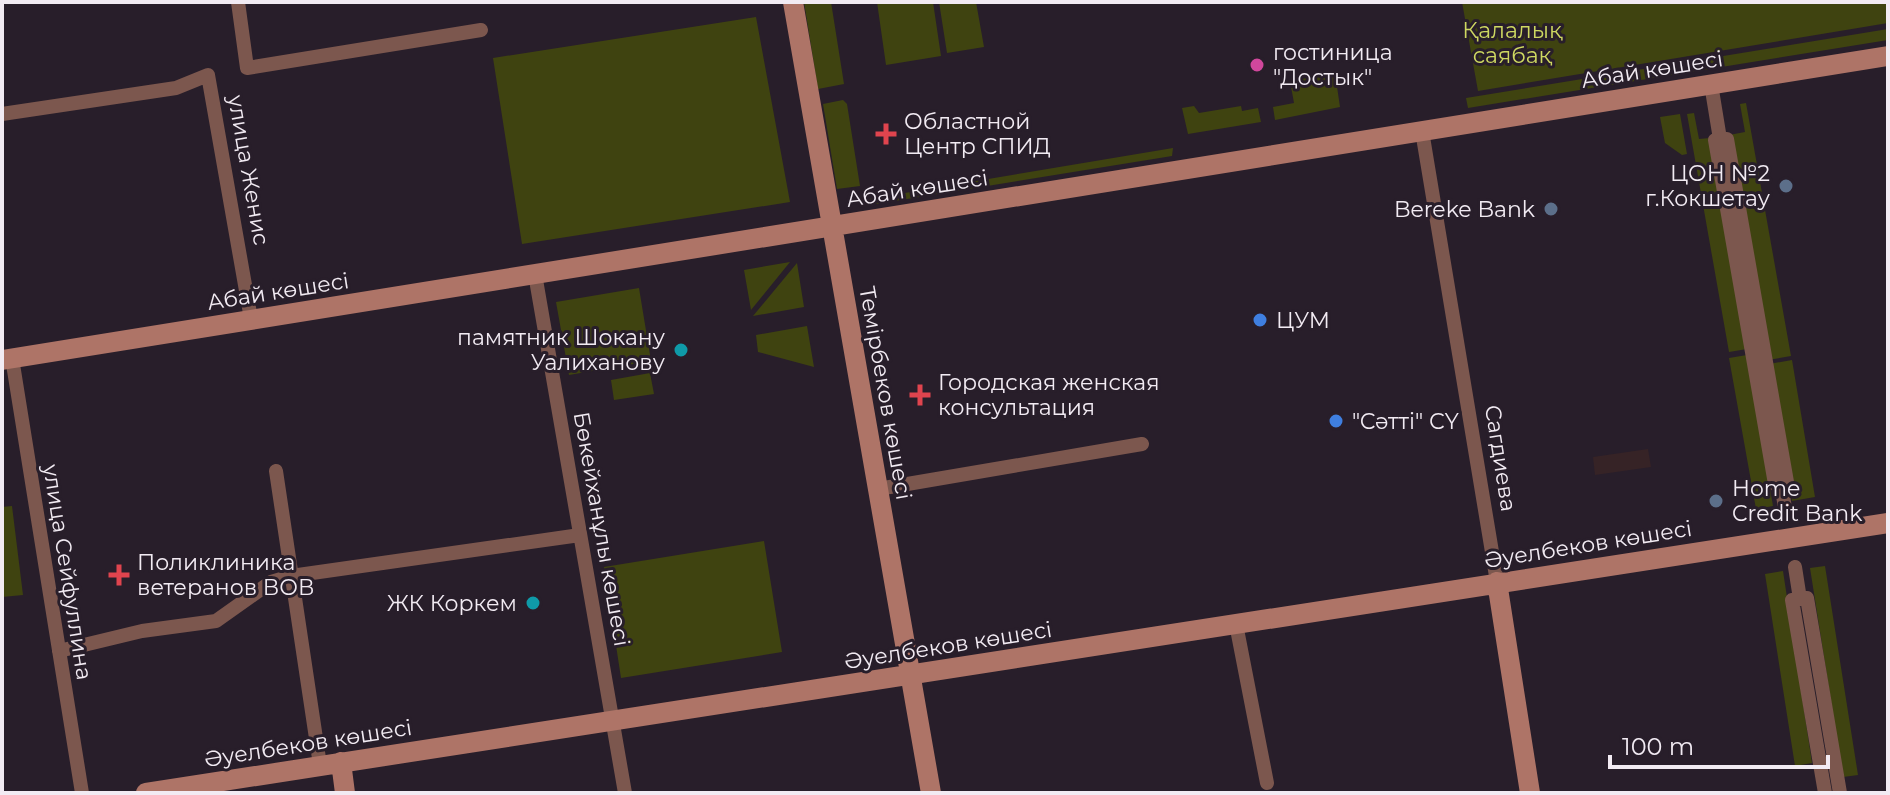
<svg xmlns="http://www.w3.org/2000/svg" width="1890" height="795" viewBox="0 0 1890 795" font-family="Montserrat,sans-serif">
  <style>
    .industrial { fill: #362326 }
    .green { fill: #3f4310 }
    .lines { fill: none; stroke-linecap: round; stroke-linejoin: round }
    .street { stroke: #7c574e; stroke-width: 14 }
    .secondary { stroke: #ae7467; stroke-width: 20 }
    .hotel-dot { fill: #d1479c; stroke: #281e2a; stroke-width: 3 }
    .health-dot { fill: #e0444e; stroke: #281e2a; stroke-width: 3 }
    .service-dot { fill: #5c6f8a; stroke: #281e2a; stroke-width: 3 }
    .shop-dot { fill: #3f7fe0; stroke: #281e2a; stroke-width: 3 }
    .culture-dot { fill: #0f9aa8; stroke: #281e2a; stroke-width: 3 }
    .labels { text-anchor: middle; stroke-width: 6; stroke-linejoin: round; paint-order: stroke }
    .park-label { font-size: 22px; fill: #ced861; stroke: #281e2a }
    .poi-label { font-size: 22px; fill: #f2ebf3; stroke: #281e2a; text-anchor: start }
    .street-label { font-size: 22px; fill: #f2ebf3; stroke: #281e2a }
  </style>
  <rect width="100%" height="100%" fill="#281e2a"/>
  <path class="industrial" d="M1648 449 1651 467 1595 475 1593 457Z"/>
  <path class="green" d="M804 2H831L844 84 818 89Z
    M877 2H933L941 56 886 65Z
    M939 2H976L984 47 947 53Z
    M1462 2H1888V23L1478 91Z
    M756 17 790 202 522 244 493 58Z
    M1888 29V40L1468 108 1466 98Z
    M1335 73 1340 107 1275 120 1273 107 1294 103 1290 81Z
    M843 100 847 104 860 186 837 189 823 104Z
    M1746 103 1791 356 1768 360 1729 135 1745 132 1740 104Z
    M1194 106 1199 113 1241 106 1242 111 1258 108 1261 122 1188 134 1182 108Z
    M1694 113 1699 139 1710 138 1747 349 1729 352 1687 114Z
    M1680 114 1687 154 1682 155 1665 143 1660 117Z
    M1173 148 1172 156 870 205 869 199Z
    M790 262 751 310 744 270Z
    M797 263 804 307 753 316Z
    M639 288 651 361 569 375 556 302Z
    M807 326 814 367 758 352 756 335Z
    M1747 355 1773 506 1756 509 1729 358Z
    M1792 360 1815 497 1792 501 1769 364Z
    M650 373 654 394 614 400 611 380Z
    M12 506 23 595 2 597V507Z
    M764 541 782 652 621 678 604 567Z
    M1825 566 1858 775 1843 777 1810 568Z
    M1783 571 1812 763 1795 766 1765 574Z"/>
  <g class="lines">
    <path class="street" d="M238 2 247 68 481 30
      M1711 84 1720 139 1715 140 1775 484 1781 483 1785 508
      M2 114 176 88 208 75 251 319
      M1422 131 1497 582
      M1720 139H1727L1787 482 1781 483
      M535 274 625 793
      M12 358 82 793
      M276 471 320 765
      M878 489 1142 444
      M1795 567 1800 599 1807 598 1840 793
      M1800 599 1792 600 1825 793
      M1236 624 1267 783
      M59 651 142 631 216 621 271 582 291 576 580 535"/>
    <path class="secondary" d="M793 2 931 793
      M2 360 1888 56
      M1497 582 1530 793
      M341 762 345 793
      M146 793 1888 523"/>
  </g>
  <circle class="hotel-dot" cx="1257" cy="65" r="8"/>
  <g class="health-dot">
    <path d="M882 122h8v8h8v8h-8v8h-8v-8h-8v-8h8z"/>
    <path d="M916 383h8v8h8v8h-8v8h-8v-8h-8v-8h8z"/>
    <path d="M115 563h8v8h8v8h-8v8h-8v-8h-8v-8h8z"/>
  </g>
  <g class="service-dot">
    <circle cx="1786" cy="186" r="8"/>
    <circle cx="1551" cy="209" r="8"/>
    <circle cx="1716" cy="501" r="8"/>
  </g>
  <g class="shop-dot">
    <circle cx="1260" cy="320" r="8"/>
    <circle cx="1336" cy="421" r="8"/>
  </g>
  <g class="culture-dot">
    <circle cx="681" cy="350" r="8"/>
    <circle cx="533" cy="603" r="8"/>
  </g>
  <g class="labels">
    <g class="park-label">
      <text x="1512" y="38">Қалалық<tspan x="1512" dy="25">саябақ</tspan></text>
    </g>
    <g class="poi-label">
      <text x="1273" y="60">гостиница<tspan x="1273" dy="25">"Достык"</tspan></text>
      <text x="904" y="129">Областной<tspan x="904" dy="25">Центр СПИД</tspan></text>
      <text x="1770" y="181" text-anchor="end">ЦОН №2<tspan x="1770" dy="25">г.Кокшетау</tspan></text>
      <text x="1535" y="217" text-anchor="end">Bereke Bank</text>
      <text x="1276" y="328">ЦУМ</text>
      <text x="665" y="345" text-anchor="end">памятник Шокану<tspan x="665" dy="25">Уалиханову</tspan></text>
      <text x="938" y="390">Городская женская<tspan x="938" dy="25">консультация</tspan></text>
      <text x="1352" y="429">"Сәтті" СY</text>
      <text x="1732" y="496">Home<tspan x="1732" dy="25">Credit Bank</tspan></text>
      <text x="137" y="570">Поликлиника<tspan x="137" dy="25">ветеранов ВОВ</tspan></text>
      <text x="517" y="611" text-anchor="end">ЖК Коркем</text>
    </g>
    <g class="street-label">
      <text transform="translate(1652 69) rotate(-9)" y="8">Абай көшесі</text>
      <text transform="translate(249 170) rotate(80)" y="8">улица Женис</text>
      <text transform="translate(917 188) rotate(-9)" y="8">Абай көшесі</text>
      <text transform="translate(278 291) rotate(-9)" y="8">Абай көшесі</text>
      <text transform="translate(886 393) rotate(80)" y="8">Темірбеков көшесі</text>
      <text transform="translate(1501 458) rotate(81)" y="8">Сагдиева</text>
      <text transform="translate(602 529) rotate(80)" y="8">Бөкейханұлы көшесі</text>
      <text transform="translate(1588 544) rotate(-9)" y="8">Әуелбеков көшесі</text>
      <text transform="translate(68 572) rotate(81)" y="8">улица Сейфуллина</text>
      <text transform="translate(948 645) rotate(-9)" y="8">Әуелбеков көшесі</text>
      <text transform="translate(308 743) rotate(-9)" y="8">Әуелбеков көшесі</text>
    </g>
  </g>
  <rect width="1890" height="795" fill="none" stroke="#f2ebf3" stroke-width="8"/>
  <path d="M1610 755v12h218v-12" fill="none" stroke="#f2ebf3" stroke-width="4"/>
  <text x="1622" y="755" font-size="24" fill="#f2ebf3" stroke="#281e2a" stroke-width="6" paint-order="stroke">100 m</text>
</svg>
